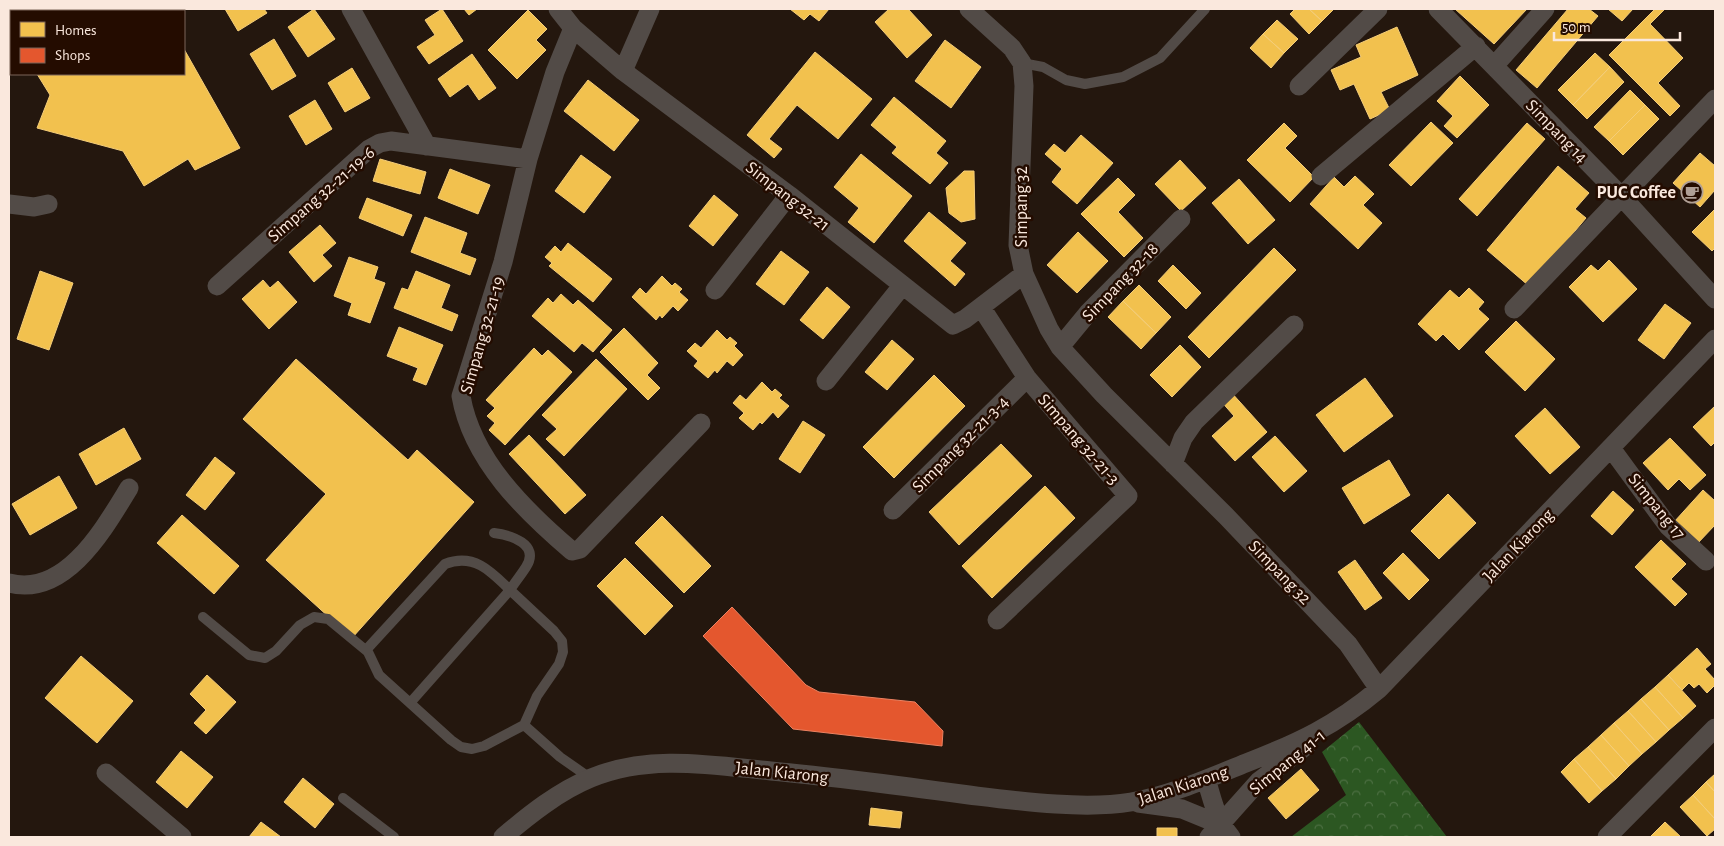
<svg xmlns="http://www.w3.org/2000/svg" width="1724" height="846" viewBox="0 0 1724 846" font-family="'Alegreya Sans',sans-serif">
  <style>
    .forest { fill: url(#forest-crowns) }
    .homes { fill: #f2c14e; stroke: #f4cd79 }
    .shops { fill: #e4572e; stroke: #eb8262 }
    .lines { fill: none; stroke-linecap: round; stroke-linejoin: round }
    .lane { stroke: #524b47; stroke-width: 10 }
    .street { stroke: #524b47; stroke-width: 19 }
    .labels { text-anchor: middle; stroke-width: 5; stroke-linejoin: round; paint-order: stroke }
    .street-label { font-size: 18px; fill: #fae8dd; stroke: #240c00 }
    .poi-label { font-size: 18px; font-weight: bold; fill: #fae8dd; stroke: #240c00; text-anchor: end }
  </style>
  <defs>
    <pattern id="forest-crowns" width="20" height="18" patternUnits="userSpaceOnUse" patternTransform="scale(1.25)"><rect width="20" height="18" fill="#2c5722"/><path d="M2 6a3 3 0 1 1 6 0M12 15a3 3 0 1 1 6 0" fill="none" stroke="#4c6f42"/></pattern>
  </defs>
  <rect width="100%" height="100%" fill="#24170e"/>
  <path class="forest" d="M1359 722 1447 837H1291L1346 795 1322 752Z"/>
  <path class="homes" d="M225 9H264L267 13 238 31Z
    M314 9 335 39 308 57 288 27Z
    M442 9 463 41 429 64 417 47 435 35 425 20Z
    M464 9H477L469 15Z
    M790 9H829L819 21 810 14 804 20Z
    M889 9H908L932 35 907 58 875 22Z
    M1295 9H1309L1322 21 1309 34 1290 14Z
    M1309 9H1334L1322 21Z
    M1455 9H1527L1494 44Z
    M1568 9H1589L1598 16 1537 88 1516 70Z
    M1608 9H1633L1622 21Z
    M1655 9H1665L1650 24 1683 58 1658 83 1680 106 1670 116 1609 55Z
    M528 10 547 29 536 40 546 50 517 79 488 50Z
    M1277 20 1298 39 1284 53 1263 34Z
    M1397 27 1418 75 1381 92 1390 110 1370 119 1354 84 1340 90 1331 70 1361 57 1356 45Z
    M1263 34 1284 53 1271 68 1250 48Z
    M274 39 296 76 272 90 250 54Z
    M945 40 981 67 951 108 915 81Z
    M184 49 240 148 195 170 188 159 144 186 123 151 37 128 50 95 37 74H184Z
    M815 52 872 99 838 139 797 105 769 139 782 149 774 158 747 135Z
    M1595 53 1610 67 1573 105 1558 90Z
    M472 54 496 88 479 100 468 84 450 97 438 79Z
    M1610 67 1624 82 1587 119 1573 105Z
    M352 68 370 98 345 112 328 83Z
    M1460 76 1489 105 1457 138 1444 126 1453 116 1437 101Z
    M588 80 639 120 614 151 564 111Z
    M1630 90 1645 105 1609 141 1594 127Z
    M894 97 946 141 936 153 948 163 930 184 892 153 897 147 871 125Z
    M315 100 332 129 306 145 289 116Z
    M1645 105 1659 119 1623 155 1609 141Z
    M1431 122 1453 143 1411 186 1389 165Z
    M1284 123 1297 136 1285 148 1314 177 1290 202 1247 160Z
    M1527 123 1545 139 1477 216 1459 199Z
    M1081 135 1113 163 1077 204 1052 182 1062 169 1045 154 1054 144 1065 153Z
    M1700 153 1715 166V190L1700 207 1673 183Z
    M861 154 912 196 874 243 848 222 859 208 834 187Z
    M581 155 611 177 584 213 555 191Z
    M380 159 426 172 420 194 373 181Z
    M1180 160 1206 188 1181 211 1155 184Z
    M1558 166 1589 193 1575 209 1586 218 1529 286 1487 250Z
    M450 169 490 185 478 214 438 198Z
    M964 171H974L975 219 961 222 949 213 946 188Z
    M1355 176 1374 194 1363 205 1382 223 1358 249 1310 204 1334 177 1344 187Z
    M1118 178 1135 195 1118 212 1143 238 1124 257 1081 214Z
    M1239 179 1275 220 1248 244 1212 203Z
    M714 195 738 215 713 246 689 226Z
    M367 198 412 215 403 236 359 218Z
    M1715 209V248L1712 251 1692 232Z
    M929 212 966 243 950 261 965 274 955 286 904 241Z
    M425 217 467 233 460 253 476 259 470 275 411 252Z
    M320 225 336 243 322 255 332 266 314 282 289 252Z
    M1078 232 1108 261 1077 293 1047 265Z
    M568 243 612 279 593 302 549 266 552 263 545 257 555 246 561 252Z
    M1274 248 1296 270 1209 358 1188 337Z
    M781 251 809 272 784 305 756 284Z
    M349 257 378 267 374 279 385 283 370 323 348 315 352 303 334 296Z
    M1609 260 1637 289 1603 322 1569 287 1591 265 1598 271Z
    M1173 265 1201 293 1186 309 1158 281Z
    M40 271 73 283 49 350 17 339Z
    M416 271 450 285 441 308 458 315 452 331 394 308 402 288 408 290Z
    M662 276 672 286 675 283 682 289 679 292 688 300 678 311 673 306 662 318 660 315 656 320 632 297 640 288 646 294Z
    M263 280 270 288 278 281 297 302 269 329 242 299Z
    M1139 285 1171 317 1156 333 1123 301Z
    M827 287 850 307 823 339 800 320Z
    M1469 288 1484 302 1478 309 1489 319 1459 350 1443 334 1436 341 1418 324 1450 290 1459 298Z
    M561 294 573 305 578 300 612 330 593 352 582 343 574 352 532 316 548 298 553 303Z
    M1123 301 1156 333 1141 349 1108 317Z
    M1665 304 1691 323 1664 359 1638 340Z
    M1516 321 1555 359 1525 391 1485 352Z
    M399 327 443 345 426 385 413 380 418 368 387 356Z
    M624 328 658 363 647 375 660 388 648 400 600 352Z
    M717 330 727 340 730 337 737 343 734 346 743 355 733 366 727 361 717 373 715 370 708 378 694 366 698 361 687 351 695 343 701 348Z
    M892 340 914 359 887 390 865 372Z
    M1180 345 1201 367 1172 397 1150 375Z
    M534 348 542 356 548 350 572 372 505 445 489 430 495 423 487 416 495 408 486 400Z
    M296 359 408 460 417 450 474 502 352 638 266 560 326 494 243 419Z
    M596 359 627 389 564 456 546 439 557 429 542 415Z
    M934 375 965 406 894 478 863 447Z
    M1365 378 1393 416 1344 452 1316 415Z
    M762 382 772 392 775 389 782 395 779 398 789 406 778 418 773 412 762 424 760 422 753 430 739 418 744 413 733 403 740 395 746 400Z
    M1230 391 1267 432 1235 461 1212 436 1234 416 1220 400Z
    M1715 406V442L1711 446 1693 427Z
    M1545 408 1580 447 1550 474 1515 436Z
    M803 421 825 435 800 473 779 459Z
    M124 428 141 459 96 485 79 454Z
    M529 435 586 495 565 514 509 454Z
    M1275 436 1307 471 1284 492 1252 457Z
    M1670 438 1706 475 1690 490 1679 479 1668 490 1643 463Z
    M1001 444 1032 476 959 545 929 512Z
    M215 457 235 473 205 510 186 495Z
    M1389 460 1410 495 1364 524 1342 488Z
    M59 476 77 508 30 535 12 504Z
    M1045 486 1075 518 992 598 962 566Z
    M1703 490 1715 501V525L1697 544 1674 522Z
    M1613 491 1634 510 1612 535 1591 516Z
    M1448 494 1476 523 1439 559 1411 531Z
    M182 515 239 566 214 594 157 543Z
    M662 516 711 566 684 593 635 543Z
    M1661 540 1686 564 1671 579 1687 594 1675 606 1635 567Z
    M1403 553 1429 580 1409 600 1383 573Z
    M625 558 673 606 645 635 597 586Z
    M1355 560 1382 598 1365 610 1338 572Z
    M1697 648 1711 664 1705 669 1715 680V685L1707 693 1699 684 1694 688 1689 683 1682 690 1668 675Z
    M81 656 133 701 97 743 45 698Z
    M207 675 236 702 206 734 194 723 206 710 190 694Z
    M1668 675 1696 706 1683 718 1655 687Z
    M1655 687 1683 718 1669 730 1641 699Z
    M1641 699 1669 730 1656 742 1628 711Z
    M1628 711 1656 742 1642 754 1614 723Z
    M1614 723 1642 754 1629 766 1601 735Z
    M1601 735 1629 766 1616 779 1588 747Z
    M1588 747 1616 779 1602 791 1574 759Z
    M181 751 213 777 187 808 156 782Z
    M1574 759 1602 791 1589 803 1561 772Z
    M1301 769 1319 790 1286 819 1268 798Z
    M1715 774V792L1706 782Z
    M303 778 334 804 315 828 284 802Z
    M1706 782 1715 792V819L1693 795Z
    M1693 795 1715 819V829L1707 836 1680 807Z
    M871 808 902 812 900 828 869 825Z
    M261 822 281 837H249Z
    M1665 822 1681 837H1650Z
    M1157 828H1177V837H1157Z"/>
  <path class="shops" d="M732 607 806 685 819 692 915 702 943 731 942 746 793 729 703 636Z"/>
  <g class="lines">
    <path class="lane" d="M1022 63 1043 67 1066 80 1085 84 1123 77 1160 58 1205 9
      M203 617 249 655 265 658 276 651 300 625 314 617 328 619 368 652 379 675 451 740 461 747 472 749 484 746 524 725 537 696 559 664 563 652 562 641 554 631 510 590 410 703
      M366 650 445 564C473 553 490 570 510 590 515 582 521 575 526 567 541 544 510 535 494 533
      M524 725 560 757 590 778
      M343 798 394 837"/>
    <path class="street" d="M351 9 427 146
      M558 9 573 28 623 71 789 195 953 325 965 319 1024 274
      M969 9 1012 48 1022 63 1024 86 1018 245 1024 274 1049 329 1060 347 1104 395 1226 516 1348 644 1379 689
      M1438 9 1622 197 1715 299
      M573 28 555 72 528 159 503 262 461 396C472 460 525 511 572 551L580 549 701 423
      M1494 66 1545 9
      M623 71 650 9
      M1299 86 1378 9
      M1321 176 1476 46
      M9 204 34 207 48 204
      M217 286 369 149 380 143 391 141 528 159
      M715 290 789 195
      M981 307 1027 378 1128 496 997 620
      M1514 309 1715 99
      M1060 347 1088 313 1181 219
      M826 381 902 286
      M1611 448 1668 526 1706 561
      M1173 464 1183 438 1194 422 1294 325
      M893 510 1027 378
      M9 583C66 598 105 527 129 488
      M106 773 182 837
      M1206 779C1213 801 1216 820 1231 837
      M1138 803 1182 809 1221 825
      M503 837C529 815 559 791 591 778 649 754 711 765 771 771 837 777 903 786 969 795 1018 801 1084 810 1131 802 1171 795 1209 778 1246 763 1298 743 1336 725 1379 689L1715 339
      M1209 837 1259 781 1306 746
      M1607 837 1715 728"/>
  </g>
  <defs>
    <g id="cafe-ring" transform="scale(1.125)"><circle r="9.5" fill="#240c00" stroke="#af9f95" stroke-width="1.5"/><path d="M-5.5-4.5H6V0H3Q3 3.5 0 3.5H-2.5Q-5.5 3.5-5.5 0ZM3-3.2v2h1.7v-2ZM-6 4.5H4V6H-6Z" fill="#af9f95"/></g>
  </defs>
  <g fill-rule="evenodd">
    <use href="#cafe-ring" x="1692" y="192"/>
  </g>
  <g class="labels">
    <g class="street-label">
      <text transform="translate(1557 131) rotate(46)" y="6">Simpang 14</text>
      <text transform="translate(321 194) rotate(-41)" y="6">Simpang 32-21-19-6</text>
      <text transform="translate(788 196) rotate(38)" y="6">Simpang 32-21</text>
      <text transform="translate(1021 207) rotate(-90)" y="6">Simpang 32</text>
      <text transform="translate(1120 282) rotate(-46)" y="6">Simpang 32-18</text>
      <text transform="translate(482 335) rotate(-74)" y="6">Simpang 32-21-19</text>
      <text transform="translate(1079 439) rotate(49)" y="6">Simpang 32-21-3</text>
      <text transform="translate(960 444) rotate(-45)" y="6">Simpang 32-21-3-4</text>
      <text transform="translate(1657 506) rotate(51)" y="6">Simpang 17</text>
      <text transform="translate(1518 545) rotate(-46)" y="6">Jalan Kiarong</text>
      <text transform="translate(1280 572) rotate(46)" y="6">Simpang 32</text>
      <text transform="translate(1287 762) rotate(-39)" y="6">Simpang 41-1</text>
      <text transform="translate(782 772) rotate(6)" y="6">Jalan Kiarong</text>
      <text transform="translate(1183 785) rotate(-18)" y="6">Jalan Kiarong</text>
    </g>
    <g class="poi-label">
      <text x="1676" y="198">PUC Coffee</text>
    </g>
  </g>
  <rect width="1724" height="846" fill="none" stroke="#fae8dd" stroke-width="20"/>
  <rect x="10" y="10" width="175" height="65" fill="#240c00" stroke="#7a6458"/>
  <rect x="20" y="22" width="25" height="15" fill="#f2c14e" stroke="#7a6458"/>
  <text x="55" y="35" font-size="15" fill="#fae8dd">Homes</text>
  <rect x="20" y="48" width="25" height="15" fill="#e4572e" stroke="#7a6458"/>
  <text x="55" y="60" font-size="15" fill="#fae8dd">Shops</text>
  <path d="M1554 32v8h126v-8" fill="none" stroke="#fae8dd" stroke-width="2.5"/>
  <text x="1562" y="32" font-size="15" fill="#fae8dd" stroke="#240c00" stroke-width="4" paint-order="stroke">50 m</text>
</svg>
